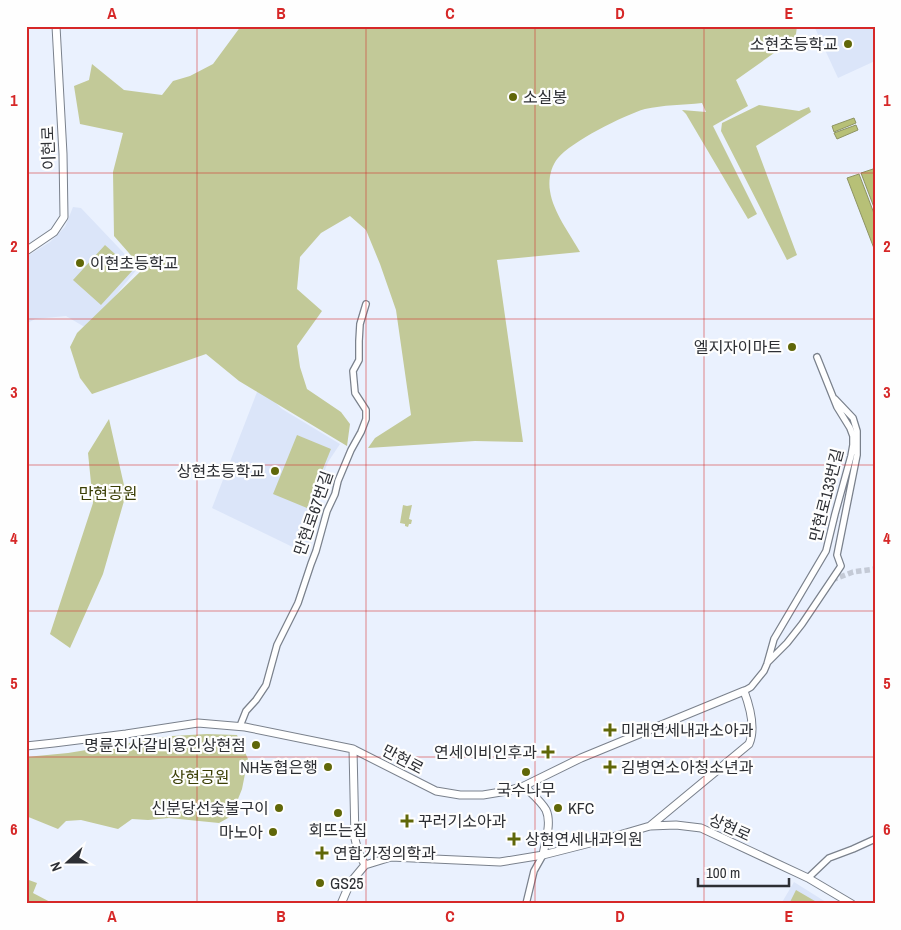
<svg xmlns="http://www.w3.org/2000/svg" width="901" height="930" viewBox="0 0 901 930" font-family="'Archivo Narrow','Noto Sans KR',sans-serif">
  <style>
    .built { fill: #dbe5f9 }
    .green { fill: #c2c998 }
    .water { fill: #b7c077; stroke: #8e9463 }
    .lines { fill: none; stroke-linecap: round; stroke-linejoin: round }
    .minor-tunnel { stroke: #c4cad6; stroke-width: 5.5; stroke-dasharray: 5.5 3; stroke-linecap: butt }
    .minor-casing { stroke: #7a818c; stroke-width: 8 }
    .tertiary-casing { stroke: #7a818c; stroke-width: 9 }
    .minor { stroke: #fff; stroke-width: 5.5 }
    .tertiary { stroke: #fff; stroke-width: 7 }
    .grid { fill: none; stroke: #d62828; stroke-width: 1; stroke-opacity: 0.55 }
    .poi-dot { fill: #606708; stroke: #fefefe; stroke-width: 2 }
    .labels { text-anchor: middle; stroke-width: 4.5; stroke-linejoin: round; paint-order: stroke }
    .poi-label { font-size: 16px; fill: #2d2f34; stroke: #fefefe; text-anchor: start }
    .street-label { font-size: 16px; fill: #2d2f34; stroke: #fefefe }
    .park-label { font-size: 16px; fill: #3a3e04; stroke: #fefefe }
    .neatline { fill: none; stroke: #d62828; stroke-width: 2 }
    .grid-label { font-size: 16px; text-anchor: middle; font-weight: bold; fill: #d62828 }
  </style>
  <rect width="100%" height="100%" fill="#eaf1fe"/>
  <path class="built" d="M814 26H875V61L838 78Z
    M73 207 81 208 138 268 88 329 66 316 35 319 26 324V257L50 242 65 227Z
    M259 387 282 409 340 444 328 462 321 480 307 554 212 508Z
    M794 882 829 904H781Z"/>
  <path class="green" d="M241 26H797L796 34 791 41 736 80 748 106 713 126 757 214 748 219 686 114 682 110 706 112 702 103C683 105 663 105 645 109 624 115 571 142 558 158 551 166 548 180 550 191 553 212 570 234 580 252L497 260 523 442 475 441 368 448 375 438 411 415 396 310 380 264 366 230 350 216 321 233 300 257 297 289 322 311 297 346 300 367 307 389 341 412 350 424 347 446 239 381 206 354 92 394 80 378 70 347 77 333 143 269 114 236 113 172 123 133 80 124 74 86 89 80 92 64 124 90 162 95 173 81 190 76 213 64Z
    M759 105 799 111 809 107 811 112 756 146 797 255 787 260 721 131 722 123Z
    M105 245 133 270 101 305 73 280Z
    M109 419 126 494 103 574 70 648 50 634 93 503 88 453Z
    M297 435 331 449 307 508 273 494Z
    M403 505 407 506 412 505 409 519 412 520 411 524H409L408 527 405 526V524L400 523Z
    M207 734 237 735 248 759 242 789 232 814 228 818 219 823 169 818 148 820 132 819 118 829 81 820 66 821 58 829 26 816V757L68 753 172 736Z
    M26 879 37 883 33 893 54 904H26Z
    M796 890 820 904H789Z"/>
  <path class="water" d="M854 118 856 123 834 132 832 126Z
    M856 125 858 130 837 139 834 133Z
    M873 169 875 175V210L861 173Z
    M859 174 875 216V251L847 178Z"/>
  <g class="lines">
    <path class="minor-tunnel" d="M832 580 853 572 875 569"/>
    <g class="minor-casing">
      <path id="minor" d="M768 662 787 643 802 624 841 566 837 555 857 455V431L853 418 835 399
        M744 691 751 687 764 671 767 664 774 639 826 551 835 514 851 456 853 445V436L850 428 837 407 817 357
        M240 726 246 711 256 700 266 685 277 645 298 603 311 564 316 551 327 511 335 494 338 481 351 450 361 432 366 419V410L355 393 353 371 359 360V341L360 324 366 304
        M808 878 829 858 853 849 875 839
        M526 904 534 871 543 855"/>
    </g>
    <g class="tertiary-casing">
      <path id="tertiary" d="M26 251 54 232 64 217 63 154 56 26
        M26 746 54 743 126 734 198 723 245 727 353 749 436 791 460 795H483L507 791 524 786 581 758 744 691C750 707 756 728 749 744L650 826
        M353 749 355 839 358 851 365 865
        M524 786C531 793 541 801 546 810 552 823 545 842 543 855
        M341 904 350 883 365 865 391 857 500 862 543 855 602 840 650 826 676 825 701 828 808 878 852 904"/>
    </g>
    <use href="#minor" class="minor"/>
    <use href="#tertiary" class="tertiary"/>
  </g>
  <path class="grid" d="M197 26V904M366 26V904M535 26V904M704 26V904M26 173H875M26 319H875M26 465H875M26 611H875M26 757H875"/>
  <g class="poi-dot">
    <circle cx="848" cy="44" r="5"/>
    <circle cx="513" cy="97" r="5"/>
    <circle cx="80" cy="263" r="5"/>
    <circle cx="792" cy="347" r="5"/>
    <circle cx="275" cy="471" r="5"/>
    <path d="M607.5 722.5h5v5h5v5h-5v5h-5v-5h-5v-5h5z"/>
    <circle cx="256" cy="745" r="5"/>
    <path d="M545.5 744.5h5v5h5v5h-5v5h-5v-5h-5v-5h5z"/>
    <circle cx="328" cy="767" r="5"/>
    <path d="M607.5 759.5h5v5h5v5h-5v5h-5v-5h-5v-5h5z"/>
    <circle cx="526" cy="772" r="5"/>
    <circle cx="279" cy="808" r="5"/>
    <circle cx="558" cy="808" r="5"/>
    <circle cx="338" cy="813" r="5"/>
    <path d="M404.5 813.5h5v5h5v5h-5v5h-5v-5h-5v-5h5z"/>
    <circle cx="273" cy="832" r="5"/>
    <path d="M511.5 831.5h5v5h5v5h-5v5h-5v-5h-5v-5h5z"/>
    <path d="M319.5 845.5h5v5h5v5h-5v5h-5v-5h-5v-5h5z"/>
    <circle cx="320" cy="883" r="5"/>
  </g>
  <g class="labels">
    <g class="poi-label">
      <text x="838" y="50" text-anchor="end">소현초등학교</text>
      <text x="523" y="103">소실봉</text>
      <text x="90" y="269">이현초등학교</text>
      <text x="782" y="353" text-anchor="end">엘지자이마트</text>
      <text x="265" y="477" text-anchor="end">상현초등학교</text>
      <text x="621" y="736">미래연세내과소아과</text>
      <text x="246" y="751" text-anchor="end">명륜진사갈비용인상현점</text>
      <text x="537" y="758" text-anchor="end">연세이비인후과</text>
      <text x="318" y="773" text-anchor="end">NH농협은행</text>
      <text x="621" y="773">김병연소아청소년과</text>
      <text x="526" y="796" text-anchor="middle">국수나무</text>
      <text x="269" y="814" text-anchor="end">신분당선숯불구이</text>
      <text x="568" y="814">KFC</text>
      <text x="418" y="827">꾸러기소아과</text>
      <text x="338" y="836" text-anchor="middle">회뜨는집</text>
      <text x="263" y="838" text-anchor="end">마노아</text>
      <text x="525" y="845">상현연세내과의원</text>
      <text x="333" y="859">연합가정의학과</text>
      <text x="330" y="889">GS25</text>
    </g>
    <g class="street-label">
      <text transform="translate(48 148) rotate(-92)" y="6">이현로</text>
      <text transform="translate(826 495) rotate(-76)" y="6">만현로133번길</text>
      <text transform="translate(313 513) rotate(-71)" y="6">만현로67번길</text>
      <text transform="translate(403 759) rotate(28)" y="6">만현로</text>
      <text transform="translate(730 827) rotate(24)" y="6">상현로</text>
    </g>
    <g class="park-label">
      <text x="108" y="499">만현공원</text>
      <text x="200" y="783">상현공원</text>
    </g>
  </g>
  <rect width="901" height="930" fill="none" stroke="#fefefe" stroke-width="55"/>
  <g transform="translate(68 862) rotate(249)" stroke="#fefefe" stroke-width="4" paint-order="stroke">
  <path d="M0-4L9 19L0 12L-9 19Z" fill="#2d2f34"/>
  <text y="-8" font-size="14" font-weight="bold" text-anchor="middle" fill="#2d2f34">N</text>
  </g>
  <path d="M698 878v8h91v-8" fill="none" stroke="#2d2f34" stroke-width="2.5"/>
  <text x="706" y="878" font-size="15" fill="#2d2f34" stroke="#fefefe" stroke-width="4" paint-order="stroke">100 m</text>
  <rect x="28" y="28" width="846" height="874" class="neatline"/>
  <g class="grid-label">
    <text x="112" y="19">A</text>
    <text x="281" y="19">B</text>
    <text x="450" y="19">C</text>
    <text x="620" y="19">D</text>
    <text x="789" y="19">E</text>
    <text x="14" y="106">1</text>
    <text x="887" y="106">1</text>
    <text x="14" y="252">2</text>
    <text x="887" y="252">2</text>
    <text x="14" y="398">3</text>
    <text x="887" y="398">3</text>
    <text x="14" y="544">4</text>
    <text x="887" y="544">4</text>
    <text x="14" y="689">5</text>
    <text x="887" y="689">5</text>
    <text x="14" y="835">6</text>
    <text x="887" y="835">6</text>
    <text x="112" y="922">A</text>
    <text x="281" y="922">B</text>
    <text x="450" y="922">C</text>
    <text x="620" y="922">D</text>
    <text x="789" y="922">E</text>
  </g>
</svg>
